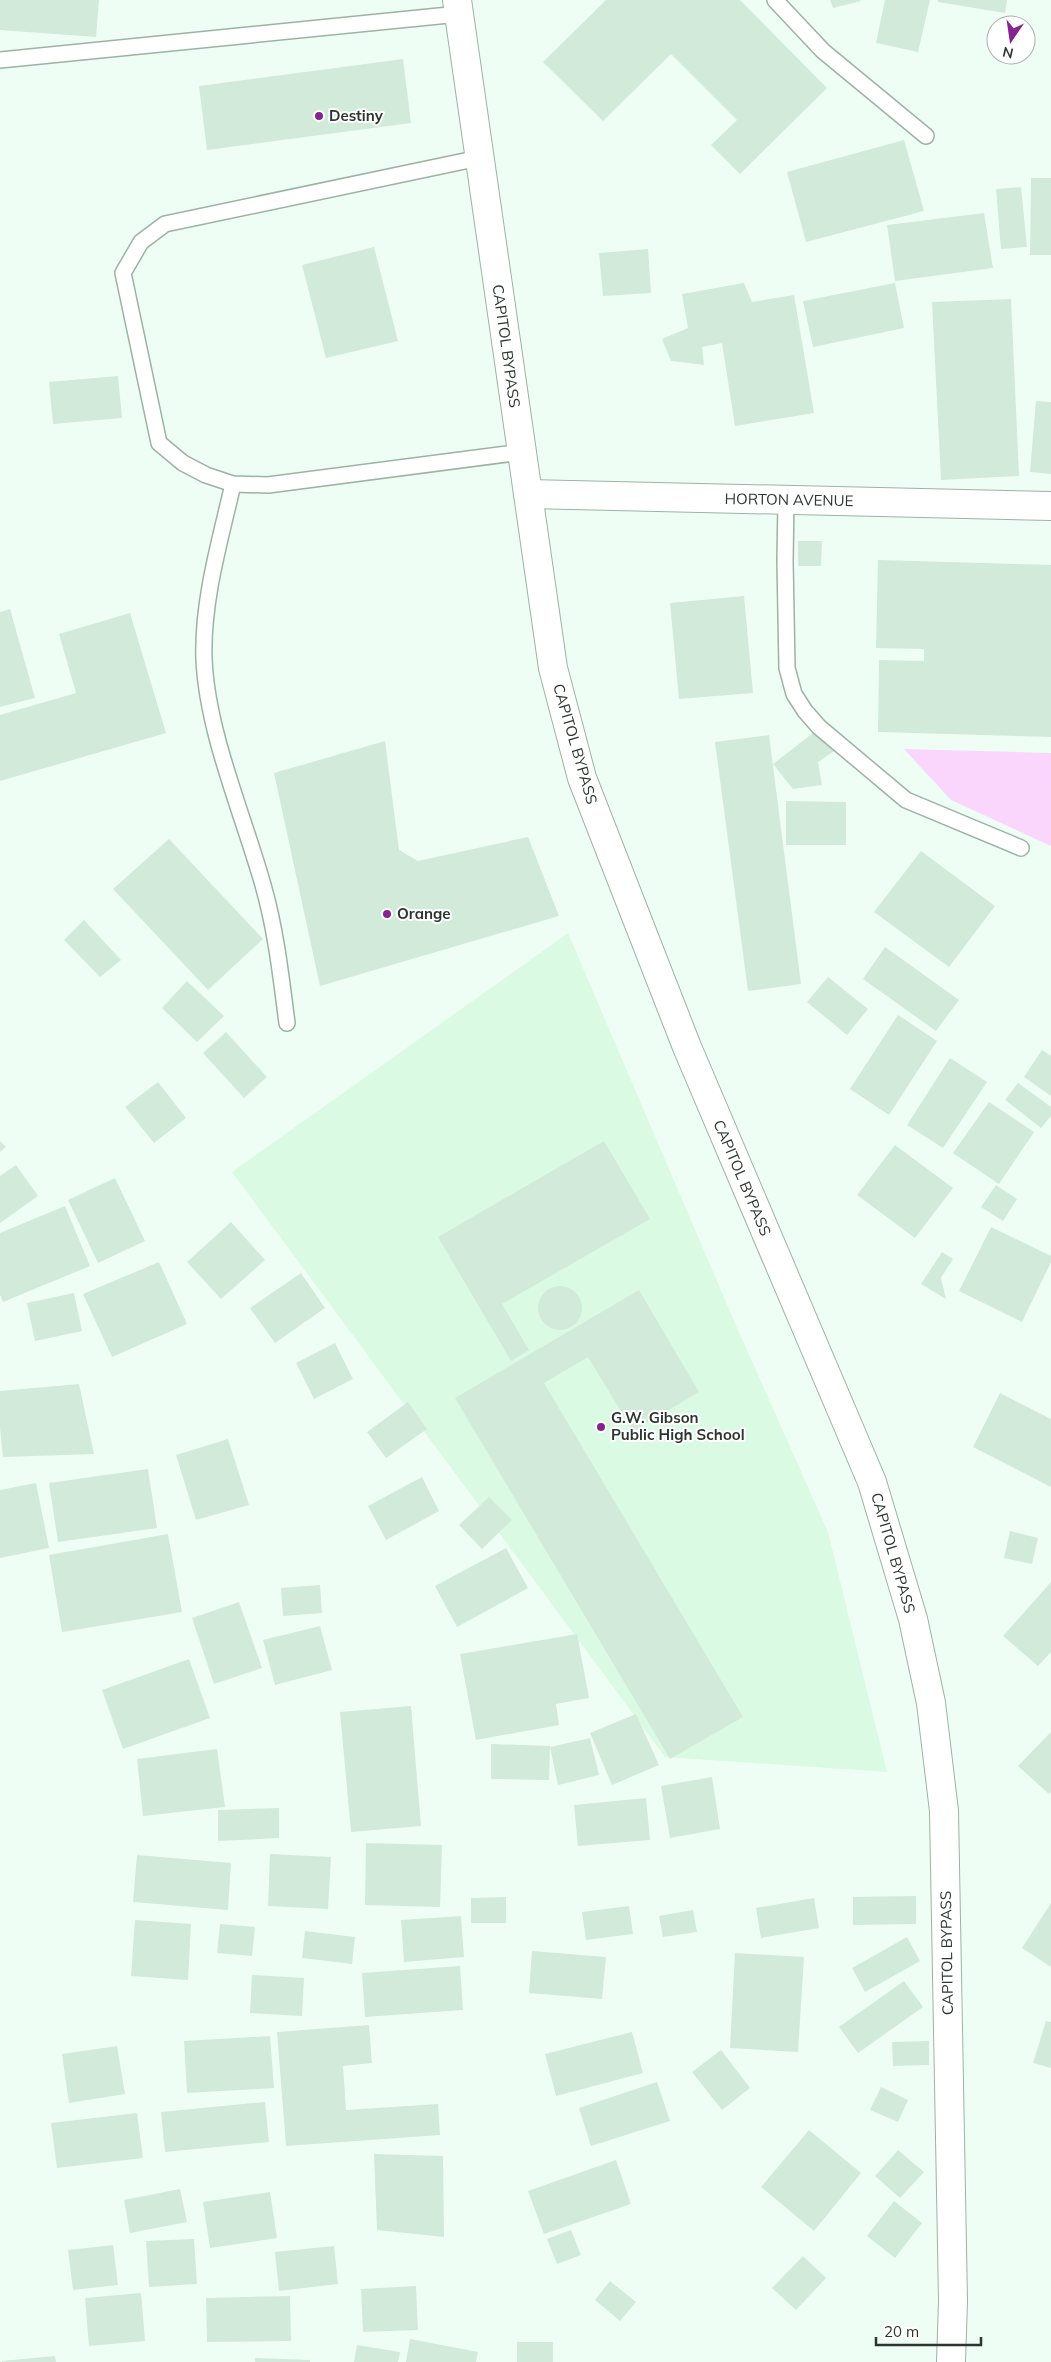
<svg xmlns="http://www.w3.org/2000/svg" width="1051" height="2362" viewBox="0 0 1051 2362" font-family="Mulish,sans-serif">
  <style>
    .built { fill: #dbfae4 }
    .green { fill: #fad5fc }
    .building { fill: #d2ead9 }
    .lines { fill: none; stroke-linecap: round; stroke-linejoin: round }
    .service-casing { stroke: #9cb3a3; stroke-width: 18 }
    .tertiary-casing { stroke: #9cb3a3; stroke-width: 30 }
    .trunk-casing { stroke: #9cb3a3; stroke-width: 30 }
    .service { stroke: #fff; stroke-width: 15 }
    .tertiary { stroke: #fff; stroke-width: 28 }
    .trunk { stroke: #fff; stroke-width: 28 }
    .poi-dot { fill: #85248d; stroke: #fff; stroke-width: 2 }
    .labels { text-anchor: middle; stroke-width: 4; stroke-linejoin: round; paint-order: stroke }
    .poi-label { font-size: 15px; font-weight: bold; fill: #2c362f; stroke: #fff; text-anchor: start }
    .street-label { font-size: 15px; fill: #2c362f; stroke: #fff }
  </style>
  <rect width="100%" height="100%" fill="#effef4"/>
  <path class="built" d="M568 933 735 1323 828 1532 887 1772 665 1757 232 1172Z"/>
  <path class="green" d="M904 749 1051 753V846L951 800Z"/>
  <path class="building" d="M0 0H99L96 37 0 30Z
    M606 0H740L827 88 740 174 711 145 737 120 671 54 603 121 543 62Z
    M830 0H860L861 1 833 8Z
    M885 0H930L918 52 876 43Z
    M938 0H1007L1005 13 938 2Z
    M403 59 411 123 207 150 199 86Z
    M904 140 924 211 806 242 787 172Z
    M1031 178H1051V255H1030Z
    M1021 187 1027 247 1001 249 996 189Z
    M984 213 993 268 895 281 887 225Z
    M374 247 398 341 326 358 302 265Z
    M648 249 651 293 603 296 599 253Z
    M744 283 752 302 794 295 814 413 735 426 722 343 702 347 704 365 671 361 662 339 688 328 682 294Z
    M895 283 904 328 813 347 803 301Z
    M1011 299 1019 476 941 480 932 302Z
    M118 376 122 418 53 424 49 382Z
    M1036 401 1051 402V474L1030 472Z
    M798 541H822L821 566H798Z
    M878 560 1051 565V737L878 732 879 660 924 661V649L876 648Z
    M744 596 753 693 679 699 670 603Z
    M10 609 35 698 0 707V612Z
    M130 613 166 733 0 781V715L76 693 59 634Z
    M813 733 836 750 818 762 822 785 793 789 773 764Z
    M769 735 801 984 748 991 715 742Z
    M385 741 399 850 418 861 528 837 559 916 320 986 274 773Z
    M786 801 846 802V845H786Z
    M169 839 263 939 208 990 113 889Z
    M921 851 995 906 949 967 874 912Z
    M84 920 121 960 100 977 64 940Z
    M885 947 959 1000 936 1031 863 979Z
    M828 977 868 1009 847 1035 807 1002Z
    M187 981 224 1016 197 1042 162 1008Z
    M898 1015 937 1041 889 1115 850 1089Z
    M226 1032 267 1077 244 1098 203 1053Z
    M1042 1050 1051 1056V1096L1024 1077Z
    M950 1058 987 1082 943 1148 907 1125Z
    M158 1082 186 1118 154 1143 125 1107Z
    M1018 1083 1051 1107V1116L1041 1128 1005 1100Z
    M989 1102 1034 1132 999 1184 953 1153Z
    M0 1141 6 1147 0 1152Z
    M604 1141 650 1219 502 1304 529 1350 511 1361 438 1237Z
    M895 1145 953 1188 915 1238 857 1195Z
    M16 1165 38 1196 0 1223V1176Z
    M115 1178 145 1241 98 1263 68 1200Z
    M996 1185 1017 1199 1003 1221 981 1207Z
    M65 1206 90 1266 3 1302 0 1295V1233Z
    M231 1222 265 1260 221 1299 187 1262Z
    M991 1227 1051 1256V1262L1022 1322 959 1291Z
    M942 1252 953 1259 941 1278 946 1299 921 1284Z
    M159 1262 187 1324 112 1357 83 1294Z
    M301 1273 325 1308 275 1343 250 1308Z
    M538 1308a22 22 0 1 1 44 0a22 22 0 1 1-44 0Z
    M639 1290 699 1392 633 1431 588 1357 544 1383 743 1717 670 1759 455 1398Z
    M74 1293 82 1331 35 1341 27 1303Z
    M335 1343 353 1379 314 1399 296 1363Z
    M79 1384 94 1454 3 1457 0 1428V1391Z
    M1000 1393 1051 1419V1487L973 1447Z
    M408 1402 427 1429 386 1458 367 1432Z
    M228 1439 249 1505 196 1520 176 1455Z
    M148 1469 157 1528 58 1542 49 1483Z
    M422 1477 439 1511 386 1540 368 1506Z
    M36 1483 49 1548 0 1558V1490Z
    M489 1497 512 1520 482 1549 459 1525Z
    M1010 1531 1038 1538 1032 1564 1004 1558Z
    M168 1534 182 1612 62 1632 49 1555Z
    M506 1548 528 1588 457 1627 435 1586Z
    M1051 1582V1652L1038 1666 1003 1636Z
    M320 1585 322 1613 283 1616 281 1588Z
    M239 1602 262 1668 214 1684 192 1618Z
    M320 1626 332 1670 275 1685 263 1640Z
    M577 1634 589 1698 556 1704 559 1725 476 1740 460 1654Z
    M189 1659 210 1718 123 1749 102 1690Z
    M411 1706 421 1826 351 1832 340 1712Z
    M636 1714 659 1765 612 1785 590 1733Z
    M1051 1732V1792L1049 1794 1018 1766Z
    M590 1738 599 1775 558 1785 550 1747Z
    M491 1744 550 1746 549 1780 491 1779Z
    M217 1749 225 1807 143 1816 137 1759Z
    M712 1777 720 1829 670 1838 661 1786Z
    M646 1798 650 1840 578 1846 574 1805Z
    M279 1808V1838L218 1841V1810Z
    M366 1843 442 1845 440 1907 365 1905Z
    M270 1854 331 1857 328 1909 268 1906Z
    M137 1855 231 1863 228 1910 133 1902Z
    M916 1896V1924L853 1925V1897Z
    M506 1897V1923H471V1898Z
    M814 1898 819 1928 761 1938 756 1908Z
    M1051 1903V1967L1022 1948Z
    M629 1906 633 1934 586 1940 582 1912Z
    M693 1910 697 1932 663 1937 659 1916Z
    M461 1916 464 1957 404 1962 401 1920Z
    M135 1920 191 1924 188 1980 131 1976Z
    M220 1924 255 1927 252 1956 217 1953Z
    M305 1931 355 1937 352 1964 302 1958Z
    M907 1937 920 1961 865 1992 852 1968Z
    M532 1951 606 1957 602 1999 529 1993Z
    M735 1953 804 1957 798 2052 730 2048Z
    M460 1966 463 2010 365 2017 362 1973Z
    M252 1975 304 1978 302 2016 250 2013Z
    M904 1981 923 2007 858 2053 839 2027Z
    M1046 2021 1051 2022V2068L1033 2063Z
    M369 2025 372 2063 343 2066 346 2110 438 2104 440 2135 286 2146 277 2032Z
    M632 2032 643 2073 556 2096 545 2054Z
    M270 2036 274 2088 187 2093 184 2041Z
    M929 2041V2065L893 2066 892 2042Z
    M117 2046 125 2094 69 2103 62 2054Z
    M721 2050 750 2088 722 2110 692 2072Z
    M657 2082 670 2121 591 2146 579 2108Z
    M881 2087 908 2100 898 2122 870 2110Z
    M265 2102 269 2142 165 2152 161 2112Z
    M137 2113 143 2158 57 2168 51 2123Z
    M809 2130 861 2173 814 2231 761 2187Z
    M898 2150 924 2172 900 2198 875 2176Z
    M374 2154 443 2156 444 2237 377 2230Z
    M616 2160 631 2204 544 2234 528 2191Z
    M180 2189 187 2222 130 2233 124 2200Z
    M270 2192 277 2238 210 2248 203 2202Z
    M894 2201 922 2223 895 2258 867 2236Z
    M571 2230 581 2255 557 2264 547 2239Z
    M194 2239 197 2284 149 2287 146 2241Z
    M113 2245 118 2285 73 2290 68 2250Z
    M334 2246 338 2284 279 2291 275 2252Z
    M803 2256 826 2278 796 2310 772 2288Z
    M610 2281 636 2302 620 2321 595 2300Z
    M416 2286 418 2330 363 2332 361 2289Z
    M141 2293 145 2341 89 2346 85 2298Z
    M290 2296 291 2341 207 2342 206 2298Z
    M410 2339 478 2352 476 2362H406Z
    M517 2342H553V2362H517Z
    M357 2345 400 2352 398 2362H354Z
    M55 2356 56 2362H2V2361Z
    M255 2358 310 2360V2362H255Z"/>
  <g class="lines">
    <g class="service-casing">
      <path id="service" d="M775 0 823 51 926 136
        M0 60 459 14
        M479 158 165 224 141 242 123 273 159 443 183 463 206 475 233 484 268 485 522 452
        M233 484C220 541 202 601 204 659 207 732 243 814 263 885 276 930 281 977 287 1023
        M786 500 785 561 787 668 794 694 805 711 819 727 906 800 1021 848"/>
    </g>
    <g class="tertiary-casing">
      <path id="tertiary" d="M528 494 1051 506"/>
    </g>
    <g class="trunk-casing">
      <path id="trunk" d="M457 0 553 668 582 778 687 1047 872 1482 913 1619 931 1703 944 1811 953 2301 951 2362"/>
    </g>
    <use href="#service" class="service"/>
    <use href="#tertiary" class="tertiary"/>
    <use href="#trunk" class="trunk"/>
  </g>
  <g class="poi-dot">
    <circle cx="319" cy="116" r="5"/>
    <circle cx="387" cy="914" r="5"/>
    <circle cx="601" cy="1427" r="5"/>
  </g>
  <g class="labels">
    <g class="poi-label">
      <text x="329" y="121">Destiny</text>
      <text x="397" y="919">Orange</text>
      <text x="611" y="1423">G.W. Gibson<tspan x="611" dy="17">Public High School</tspan></text>
    </g>
    <g class="street-label">
      <text transform="translate(506 346) rotate(82)" y="5">CAPITOL BYPASS</text>
      <text transform="translate(789 500) rotate(1)" y="5">HORTON AVENUE</text>
      <text transform="translate(575 744) rotate(74)" y="5">CAPITOL BYPASS</text>
      <text transform="translate(742 1178) rotate(67)" y="5">CAPITOL BYPASS</text>
      <text transform="translate(893 1553) rotate(74)" y="5">CAPITOL BYPASS</text>
      <text transform="translate(947 1953) rotate(-91)" y="5">CAPITOL BYPASS</text>
    </g>
  </g>
  <g transform="translate(1011 40) rotate(193)"><circle r="24" fill="#ffffff" stroke="#abafac"/>
  <path d="M0-4L9 19L0 12L-9 19Z" fill="#85248d"/>
  <text y="-8" font-size="14" font-weight="bold" text-anchor="middle" fill="#2c362f">N</text>
  </g>
  <path d="M876 2337v8h105v-8" fill="none" stroke="#2c362f" stroke-width="2.5"/>
  <text x="884" y="2337" font-size="15" fill="#2c362f" stroke="#ffffff" stroke-width="4" paint-order="stroke">20 m</text>
</svg>
